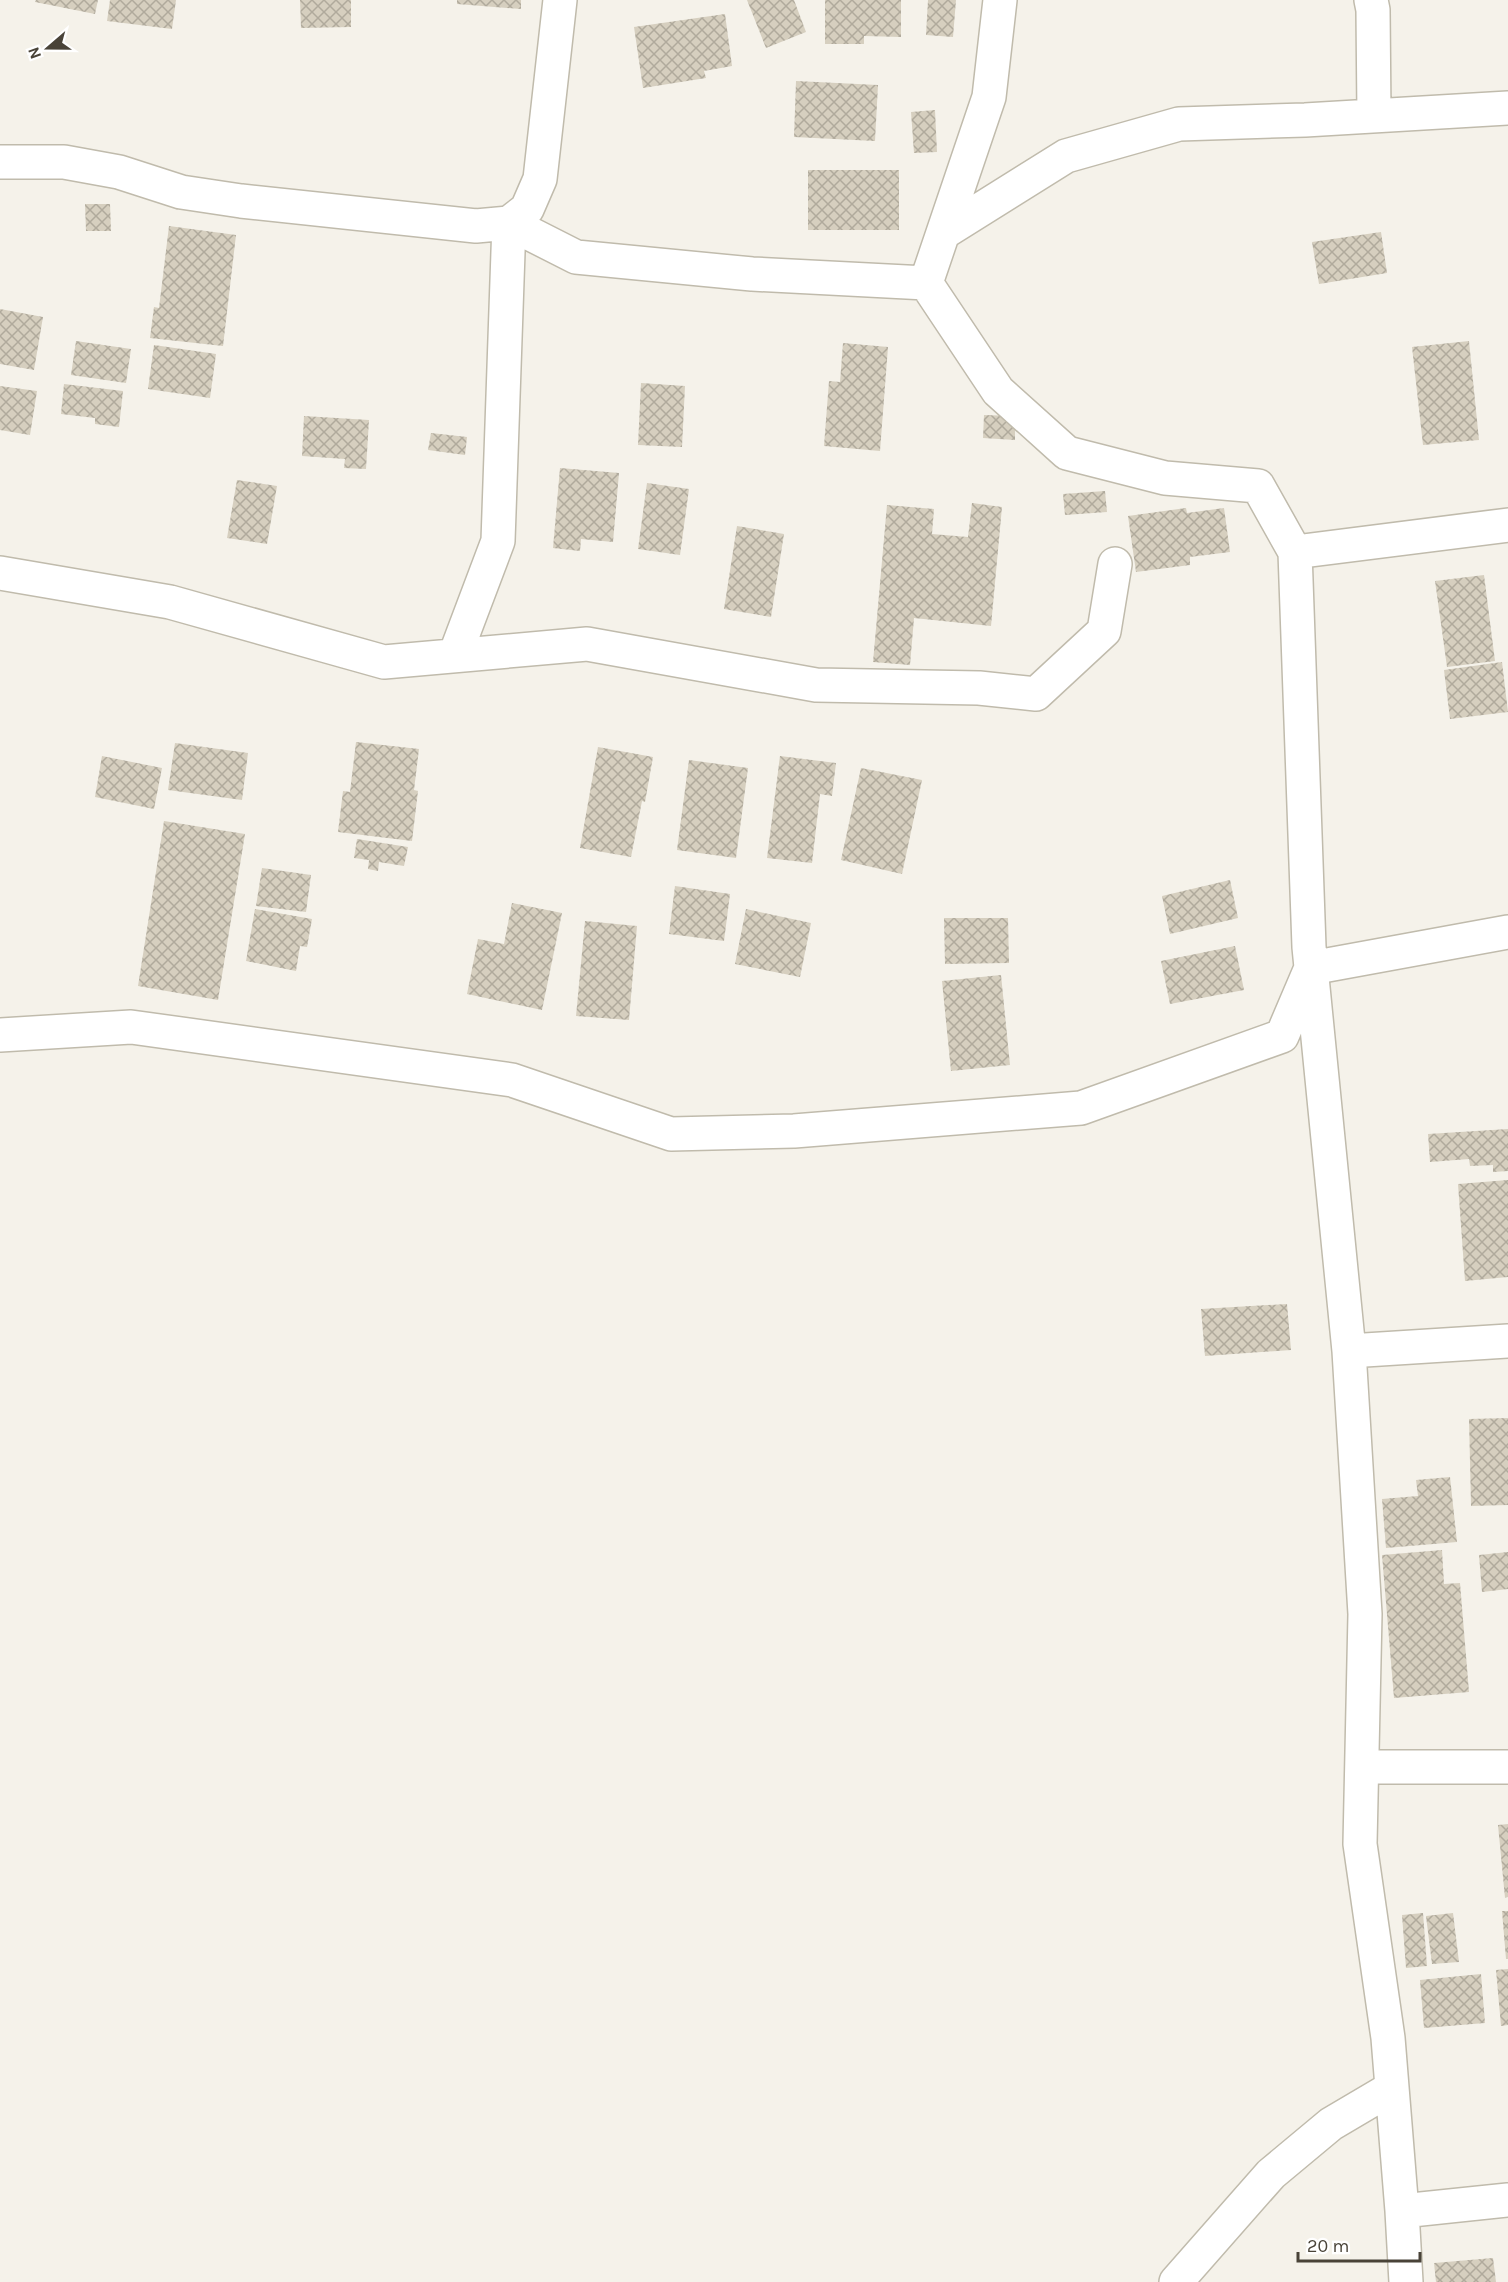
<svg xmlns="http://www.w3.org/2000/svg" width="1508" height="2282" viewBox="0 0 1508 2282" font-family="Karla,sans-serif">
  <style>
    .building { fill: url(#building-cross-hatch) }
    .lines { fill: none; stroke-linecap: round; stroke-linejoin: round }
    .minor-casing { stroke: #c0bbac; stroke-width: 36 }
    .minor { stroke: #fff; stroke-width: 33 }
  </style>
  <defs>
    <pattern id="building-cross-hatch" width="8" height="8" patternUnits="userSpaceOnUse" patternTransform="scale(1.5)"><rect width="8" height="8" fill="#d6cfbf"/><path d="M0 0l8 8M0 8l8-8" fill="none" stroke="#b0aa9c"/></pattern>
  </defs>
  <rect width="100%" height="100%" fill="#f5f2ea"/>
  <path class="building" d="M36 0H98L95 14 35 2Z
    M110 0H176L172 29 107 21Z
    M300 0H351V27L301 28Z
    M457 0H521V9L457 4Z
    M747 0H794L806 32 766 48Z
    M825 0H901V37L864 36V44H825Z
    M928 0H956L953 37 926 35Z
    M725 14 732 66 704 71 706 78 643 88 634 27Z
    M796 81 878 85 875 141 794 137Z
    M935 110 937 152 914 153 911 112Z
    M808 170H899V230H808Z
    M85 204H110L111 231H86Z
    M169 226 236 235 223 346 150 338 154 307 159 308Z
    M1381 232 1387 273 1319 284 1312 242Z
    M0 309 43 317 34 370 0 364Z
    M76 341 131 349 126 383 71 375Z
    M1469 341 1479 440 1423 445 1412 347Z
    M843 343 888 347 880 451 824 446 829 381 840 382Z
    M154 345 216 354 210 398 148 389Z
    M641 383 685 386 682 447 638 445Z
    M64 384 123 391 119 427 95 424V418L61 414Z
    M0 386 37 391 30 435 0 430Z
    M984 415 1015 416V440L983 438Z
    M304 416 369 420 366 469 344 468 345 459 302 456Z
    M431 433 467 437 465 455 428 450Z
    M560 468 619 473 613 542 581 539 580 551 553 548Z
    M237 480 277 486 267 544 227 538Z
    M647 483 689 489 680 555 638 549Z
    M1105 491 1107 512 1065 515 1063 494Z
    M972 503 1002 507 991 626 914 618 910 665 873 662 887 505 934 509 932 534 968 537Z
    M1186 508 1187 513 1224 508 1230 552 1190 557V565L1136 572 1128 516Z
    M737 526 784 534 771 617 724 609Z
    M1484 575 1495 661 1447 667 1435 581Z
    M1502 662 1508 712 1450 719 1444 670Z
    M356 742 419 749 414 790 418 791 412 841 338 832 343 791 350 792Z
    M175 743 248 753 242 800 168 790Z
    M598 747 653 757 645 802 642 801 631 857 580 848Z
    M102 756 162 768 154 809 95 797Z
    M780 756 836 763 832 796 820 794 812 863 767 858Z
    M689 760 748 768 736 858 677 850Z
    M861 768 922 780 902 874 841 860Z
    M164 821 245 834 218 1000 138 986Z
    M357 839 408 847 404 866 379 862 378 871 368 869 369 860 354 858Z
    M262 868 311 875 306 912 256 906Z
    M1230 880 1238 918 1170 934 1162 896Z
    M675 886 730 894 724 941 669 934Z
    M512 903 562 913 542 1010 467 994 478 939 504 944Z
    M255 909 312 919 307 947 300 946 296 971 246 961Z
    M746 909 811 923 800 977 735 964Z
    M944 918H1008L1009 963 945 964Z
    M585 921 637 926 629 1020 576 1016Z
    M1235 946 1244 990 1170 1004 1161 961Z
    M1001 975 1010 1065 951 1071 942 981Z
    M1508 1129V1171L1493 1172V1165L1470 1166 1469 1159 1430 1162 1428 1134Z
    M1508 1180V1277L1465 1281 1458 1184Z
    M1287 1304 1291 1350 1205 1356 1201 1309Z
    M1508 1418V1505L1471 1506 1469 1419Z
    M1450 1477 1457 1542 1386 1548 1382 1499 1418 1496 1416 1480Z
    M1442 1550 1444 1584 1460 1583 1469 1692 1394 1698 1382 1555Z
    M1508 1552V1589L1482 1592 1479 1555Z
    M1508 1824V1897L1505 1898 1498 1825Z
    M1502 1911H1508V1959H1506Z
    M1423 1913 1427 1966 1406 1968 1402 1915Z
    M1453 1913 1459 1962 1432 1964 1426 1916Z
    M1508 1969V2025L1501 2026 1496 1970Z
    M1481 1974 1485 2023 1424 2028 1420 1980Z
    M1493 2258 1496 2282H1436L1434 2263Z"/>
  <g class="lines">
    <g class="minor-casing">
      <path id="minor" d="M1371 0 1373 10 1374 116
        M0 162H64L119 172 181 192 241 201 476 226 509 223 527 209 540 179 560 0
        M943 233 1066 156 1179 124 1305 120 1508 108
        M926 283 989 97 1000 0
        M1295 552 1309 947 1349 1351 1365 1614 1360 1844 1388 2038 1402 2211 1406 2282
        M0 573 170 602 384 662 587 644 816 685 979 688 1036 694 1104 631 1115 564
        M455 655 498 541 509 223 576 257 752 274 926 283 998 391 1067 453 1165 478 1258 486 1295 552 1508 525
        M0 1035 131 1027 512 1080 671 1134 794 1131 1081 1108 1282 1036 1311 968 1508 932
        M1349 1351 1508 1341
        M1362 1767H1508
        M1402 2211 1508 2200
        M1176 2282 1271 2174 1331 2124 1392 2088"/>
    </g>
    <use href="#minor" class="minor"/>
  </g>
  <g transform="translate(48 48) rotate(250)" stroke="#ffffff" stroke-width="4.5" paint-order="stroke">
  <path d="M0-4.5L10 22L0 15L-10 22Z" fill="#494338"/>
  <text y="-9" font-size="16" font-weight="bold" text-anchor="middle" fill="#494338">N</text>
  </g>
  <path d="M1298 2252v9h122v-9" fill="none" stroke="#494338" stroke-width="3"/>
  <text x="1307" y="2252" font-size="18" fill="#494338" stroke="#ffffff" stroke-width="4.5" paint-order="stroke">20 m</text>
</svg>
